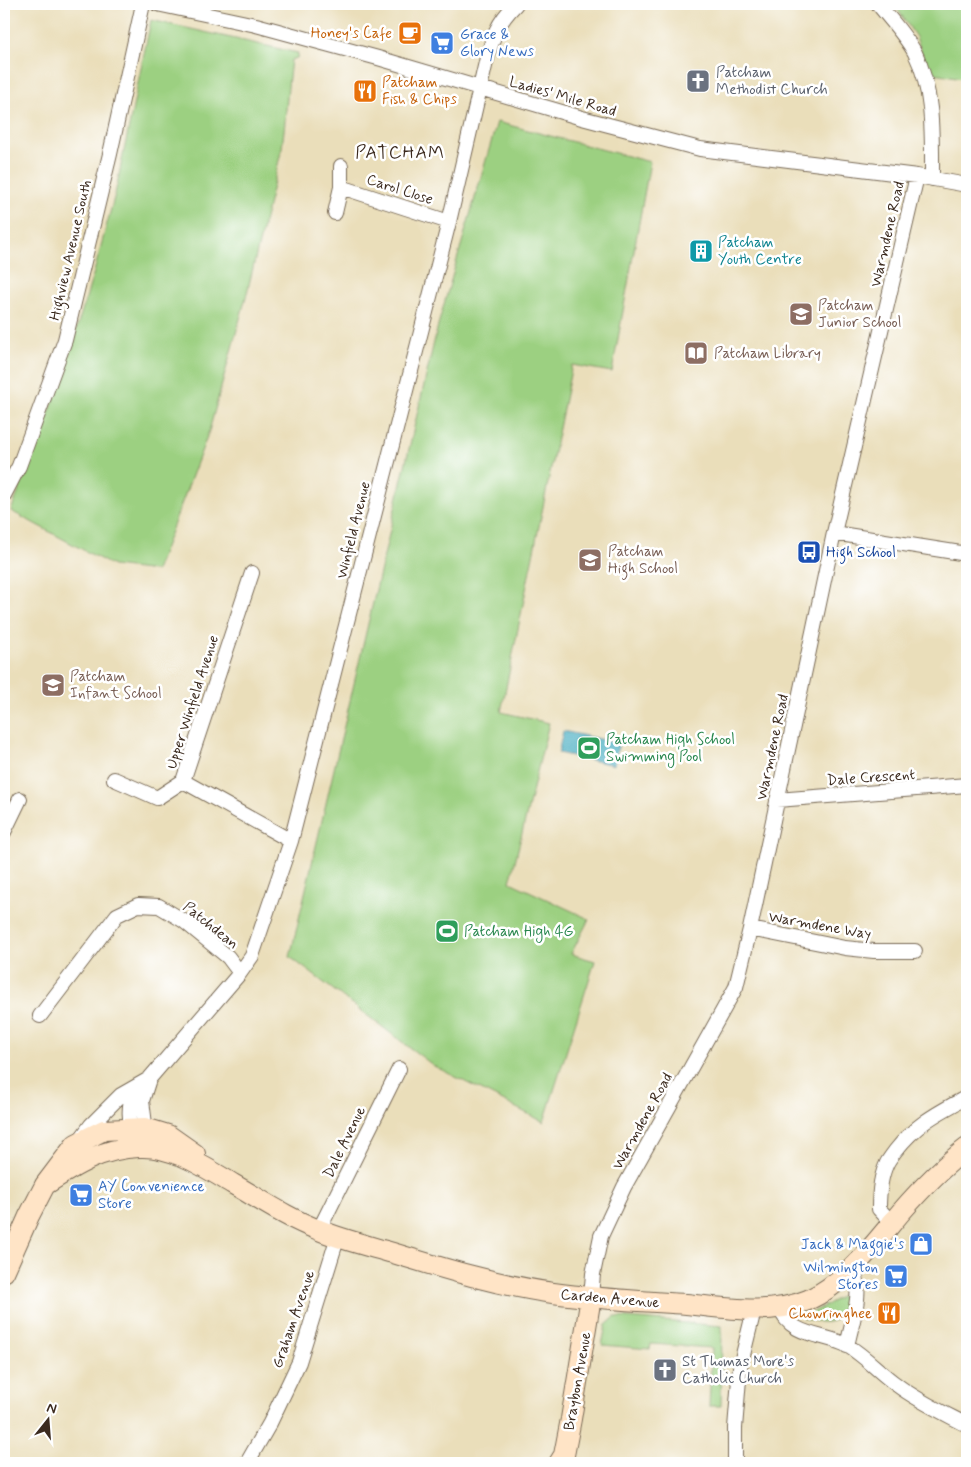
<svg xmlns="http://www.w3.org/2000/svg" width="971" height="1467" viewBox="0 0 971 1467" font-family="Mynerve,sans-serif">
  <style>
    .green { fill: #9cd081; stroke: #6c7d50 }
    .water { fill: #3ea9be; stroke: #3c6a6e }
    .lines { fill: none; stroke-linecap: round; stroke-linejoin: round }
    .street-casing { stroke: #786955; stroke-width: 16 }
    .secondary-casing { stroke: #786955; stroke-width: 22 }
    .street { stroke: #fff; stroke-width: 14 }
    .secondary { stroke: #ffe4c6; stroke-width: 20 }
    .labels { text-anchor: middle; stroke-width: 5; stroke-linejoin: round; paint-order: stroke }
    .food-label { font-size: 15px; fill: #c56008; stroke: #fff; text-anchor: end }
    .shop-label { font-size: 15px; fill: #366cbe; stroke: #fff; text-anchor: start }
    .worship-label { font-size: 15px; fill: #5b616d; stroke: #fff; text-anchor: start }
    .street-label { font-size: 15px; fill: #3b2a1e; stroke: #fff }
    .culture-label { font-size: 15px; fill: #0d838f; stroke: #fff; text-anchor: start }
    .education-label { font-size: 15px; fill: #785e54; stroke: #fff; text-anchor: start }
    .transit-label { font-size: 15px; fill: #164399; stroke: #fff; text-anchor: start }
    .leisure-label { font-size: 15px; fill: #27864d; stroke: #fff; text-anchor: start }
    .quarter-label { font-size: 18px; letter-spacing: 1px; fill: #3b2a1e; stroke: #fff }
  </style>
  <rect width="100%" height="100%" fill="#fff"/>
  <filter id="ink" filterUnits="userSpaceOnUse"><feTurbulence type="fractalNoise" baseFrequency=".02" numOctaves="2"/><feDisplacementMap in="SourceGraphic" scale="10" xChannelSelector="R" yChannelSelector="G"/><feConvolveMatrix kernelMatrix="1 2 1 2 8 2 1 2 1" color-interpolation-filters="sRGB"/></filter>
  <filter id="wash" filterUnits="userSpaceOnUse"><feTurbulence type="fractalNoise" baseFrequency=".0096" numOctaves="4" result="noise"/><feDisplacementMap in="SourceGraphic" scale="20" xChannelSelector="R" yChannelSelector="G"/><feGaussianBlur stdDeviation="1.12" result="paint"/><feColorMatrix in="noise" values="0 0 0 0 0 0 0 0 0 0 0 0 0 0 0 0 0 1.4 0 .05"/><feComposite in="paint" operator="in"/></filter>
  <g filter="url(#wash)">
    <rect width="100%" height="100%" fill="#eadeba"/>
    <path class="green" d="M894 4H967V79L929 72 916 37Z
      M151 20 298 53 297 58 291 60C287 89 286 119 282 148L246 297 209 431 156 571 113 566 11 511 57 392 94 272 115 194Z
      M497 122 650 162 612 372 572 365 501 712 549 723 510 882 589 919 571 954 595 961 544 1122 434 1066 290 957 438 325Z
      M847 1293C845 1325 829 1326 803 1318Z
      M615 1317 722 1326 721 1406H709L712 1348 651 1344 650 1349 602 1345 606 1325Z"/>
    <path class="water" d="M563 731 619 743 614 765 558 753Z"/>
  </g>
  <g filter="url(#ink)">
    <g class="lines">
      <g class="street-casing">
        <path id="street" d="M157 4 256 25 378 58 582 118 700 149 917 176 967 185
          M878 4C890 19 906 36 915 53 934 91 932 137 932 179
          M341 166V187L449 222
          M335 213 341 187
          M4 495 19 466 65 340 110 154 143 4
          M834 533 967 554
          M114 779 157 798 183 781
          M183 781 252 573
          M183 781 291 841
          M777 800 967 785
          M4 832 20 799
          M750 929 845 948 874 951H915
          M40 1016 117 915 138 905 159 906 184 921 228 957 240 973
          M134 1089C128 1106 128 1120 135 1137
          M142 1137 145 1124 142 1101 149 1079
          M80 1140 91 1125 121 1095 149 1079 240 973 252 956 291 841 449 222 486 62C493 36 497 23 516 4
          M892 1223 879 1209C879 1194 880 1177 887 1163 889 1159 893 1154 896 1150 917 1123 938 1113 967 1097
          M319 1230 399 1069
          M591 1297 593 1274 601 1236 624 1187 736 987 750 929 834 533 917 176
          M780 1308C789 1337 827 1334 848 1346 866 1357 880 1373 897 1385 918 1401 944 1413 967 1425
          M847 1346C852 1321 864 1292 853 1267
          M247 1463 270 1423 299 1362 338 1236
          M735 1463V1428L740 1367 754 1310"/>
      </g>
      <g class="secondary-casing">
        <path id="secondary" d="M45 1185C74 1166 102 1148 139 1147 172 1145 206 1168 233 1184 261 1200 289 1219 319 1230 343 1240 369 1246 393 1253 445 1269 498 1285 553 1293 597 1299 641 1301 686 1304 726 1308 769 1316 808 1300 847 1282 874 1244 901 1212 921 1189 942 1167 967 1148
          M4 1272 29 1216 45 1185 76 1144 104 1130 145 1128 168 1135 195 1154
          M559 1463 564 1455 571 1419 591 1297"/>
      </g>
      <use href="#street" class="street"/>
      <use href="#secondary" class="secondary"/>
    </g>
  </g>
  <defs>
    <g id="cafe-square" transform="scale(1.25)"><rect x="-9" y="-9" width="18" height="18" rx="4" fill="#e8710a" stroke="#fff"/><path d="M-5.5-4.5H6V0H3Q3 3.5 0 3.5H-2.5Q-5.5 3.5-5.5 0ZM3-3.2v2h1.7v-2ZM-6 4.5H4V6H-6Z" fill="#fff"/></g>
    <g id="supermarket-square" transform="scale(1.25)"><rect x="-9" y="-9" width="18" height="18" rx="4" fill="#3f7fe0" stroke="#fff"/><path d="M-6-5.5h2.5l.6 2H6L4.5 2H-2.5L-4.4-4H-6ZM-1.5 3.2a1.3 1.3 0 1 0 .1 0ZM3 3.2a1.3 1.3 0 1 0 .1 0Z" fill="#fff"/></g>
    <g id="church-square" transform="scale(1.25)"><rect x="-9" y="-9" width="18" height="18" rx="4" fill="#6b7280" stroke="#fff"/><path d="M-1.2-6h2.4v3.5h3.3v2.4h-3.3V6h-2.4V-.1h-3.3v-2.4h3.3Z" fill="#fff"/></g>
    <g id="restaurant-square" transform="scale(1.25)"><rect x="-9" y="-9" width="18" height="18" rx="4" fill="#e8710a" stroke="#fff"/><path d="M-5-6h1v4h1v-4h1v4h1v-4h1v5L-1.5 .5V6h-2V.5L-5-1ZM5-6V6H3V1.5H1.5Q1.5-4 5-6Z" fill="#fff"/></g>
    <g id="building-square" transform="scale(1.25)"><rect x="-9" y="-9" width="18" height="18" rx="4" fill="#0f9aa8" stroke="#fff"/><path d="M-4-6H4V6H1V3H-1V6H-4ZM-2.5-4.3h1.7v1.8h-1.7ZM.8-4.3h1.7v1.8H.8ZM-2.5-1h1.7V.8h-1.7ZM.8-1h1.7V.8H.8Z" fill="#fff"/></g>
    <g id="school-square" transform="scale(1.25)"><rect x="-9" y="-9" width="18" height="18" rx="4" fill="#8d6e63" stroke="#fff"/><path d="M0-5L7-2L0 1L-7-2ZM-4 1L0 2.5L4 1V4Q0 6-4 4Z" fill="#fff"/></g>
    <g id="library-square" transform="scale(1.25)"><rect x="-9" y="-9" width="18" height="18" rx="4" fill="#8d6e63" stroke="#fff"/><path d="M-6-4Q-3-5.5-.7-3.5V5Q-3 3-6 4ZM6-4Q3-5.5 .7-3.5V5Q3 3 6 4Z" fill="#fff"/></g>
    <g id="bus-square" transform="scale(1.25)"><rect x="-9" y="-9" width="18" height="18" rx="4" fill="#1a4fb4" stroke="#fff"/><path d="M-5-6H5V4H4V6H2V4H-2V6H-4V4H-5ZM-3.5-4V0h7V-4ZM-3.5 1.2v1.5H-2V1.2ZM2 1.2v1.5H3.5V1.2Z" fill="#fff"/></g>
    <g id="stadium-square" transform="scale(1.25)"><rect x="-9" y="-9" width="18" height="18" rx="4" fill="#2e9e5b" stroke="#fff"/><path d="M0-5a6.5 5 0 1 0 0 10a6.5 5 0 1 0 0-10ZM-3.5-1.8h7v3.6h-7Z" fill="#fff"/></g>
    <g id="shop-square" transform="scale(1.25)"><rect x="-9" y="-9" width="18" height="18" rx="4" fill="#3f7fe0" stroke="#fff"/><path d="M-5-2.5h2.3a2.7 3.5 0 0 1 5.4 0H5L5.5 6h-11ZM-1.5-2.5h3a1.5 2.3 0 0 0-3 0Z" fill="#fff"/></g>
  </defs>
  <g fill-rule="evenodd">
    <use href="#cafe-square" x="410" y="33"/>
    <use href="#supermarket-square" x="442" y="43"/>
    <use href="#church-square" x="698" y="81"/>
    <use href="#restaurant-square" x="365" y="91"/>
    <use href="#building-square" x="701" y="251"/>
    <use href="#school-square" x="801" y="314"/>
    <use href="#library-square" x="696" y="353"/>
    <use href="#bus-square" x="809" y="552"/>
    <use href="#school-square" x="590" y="560"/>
    <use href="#school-square" x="53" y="685"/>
    <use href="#stadium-square" x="589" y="748"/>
    <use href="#stadium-square" x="447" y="931"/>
    <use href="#supermarket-square" x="81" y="1195"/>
    <use href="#shop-square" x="921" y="1244"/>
    <use href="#supermarket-square" x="896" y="1276"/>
    <use href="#restaurant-square" x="889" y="1313"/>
    <use href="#church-square" x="665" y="1370"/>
  </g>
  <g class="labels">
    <g class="food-label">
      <text x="392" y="38">Honey's Cafe</text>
      <text x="382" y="87" text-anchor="start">Patcham<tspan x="382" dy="17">Fish &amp; Chips</tspan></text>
      <text x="872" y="1318">Chowringhee</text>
    </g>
    <g class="shop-label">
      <text x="460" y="39">Grace &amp;<tspan x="460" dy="17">Glory News</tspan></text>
      <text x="98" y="1191">AY Convenience<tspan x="98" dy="17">Store</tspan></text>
      <text x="904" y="1249" text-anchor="end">Jack &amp; Maggie's</text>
      <text x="878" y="1272" text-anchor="end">Wilmington<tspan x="878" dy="17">Stores</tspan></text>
    </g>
    <g class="worship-label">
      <text x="716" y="77">Patcham<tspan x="716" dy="17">Methodist Church</tspan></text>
      <text x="682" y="1366">St Thomas More's<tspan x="682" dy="17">Catholic Church</tspan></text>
    </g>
    <g class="street-label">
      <text transform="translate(563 96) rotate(16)" y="5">Ladies' Mile Road</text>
      <text transform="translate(400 189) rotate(18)" y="5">Carol Close</text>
      <text transform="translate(887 234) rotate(-77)" y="5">Warmdene Road</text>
      <text transform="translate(70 250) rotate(-77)" y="5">Highview Avenue South</text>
      <text transform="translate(353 530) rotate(-76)" y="5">Winfield Avenue</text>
      <text transform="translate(192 702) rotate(-72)" y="5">Upper Winfield Avenue</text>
      <text transform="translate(772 747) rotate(-78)" y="5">Warmdene Road</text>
      <text transform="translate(871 777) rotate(-4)" y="5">Dale Crescent</text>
      <text transform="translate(211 925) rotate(39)" y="5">Patchdean</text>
      <text transform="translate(820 925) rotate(10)" y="5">Warmdene Way</text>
      <text transform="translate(642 1121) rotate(-61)" y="5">Warmdene Road</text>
      <text transform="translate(344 1142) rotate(-64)" y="5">Dale Avenue</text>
      <text transform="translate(610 1298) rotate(5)" y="5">Carden Avenue</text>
      <text transform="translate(293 1319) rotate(-71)" y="5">Graham Avenue</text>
      <text transform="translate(577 1381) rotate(-80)" y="5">Braybon Avenue</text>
    </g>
    <g class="culture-label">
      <text x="718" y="247">Patcham<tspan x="718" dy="17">Youth Centre</tspan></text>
    </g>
    <g class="education-label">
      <text x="818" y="310">Patcham<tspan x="818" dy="17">Junior School</tspan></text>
      <text x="714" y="358">Patcham Library</text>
      <text x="608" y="556">Patcham<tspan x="608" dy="17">High School</tspan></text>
      <text x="70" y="681">Patcham<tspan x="70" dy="17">Infant School</tspan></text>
    </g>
    <g class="transit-label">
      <text x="826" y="557">High School</text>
    </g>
    <g class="leisure-label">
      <text x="606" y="744">Patcham High School<tspan x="606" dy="17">Swimming Pool</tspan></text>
      <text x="464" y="936">Patcham High 4G</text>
    </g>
    <g class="quarter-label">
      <text x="400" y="158">PATCHAM</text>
    </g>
  </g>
  <rect width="971" height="1467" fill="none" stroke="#fff" stroke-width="20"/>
  <g transform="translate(48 1420) rotate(17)" stroke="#ffffff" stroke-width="4" paint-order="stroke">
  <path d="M0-4L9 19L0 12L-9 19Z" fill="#3b2a1e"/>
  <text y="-8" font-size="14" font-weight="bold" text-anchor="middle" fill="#3b2a1e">N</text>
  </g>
</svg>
